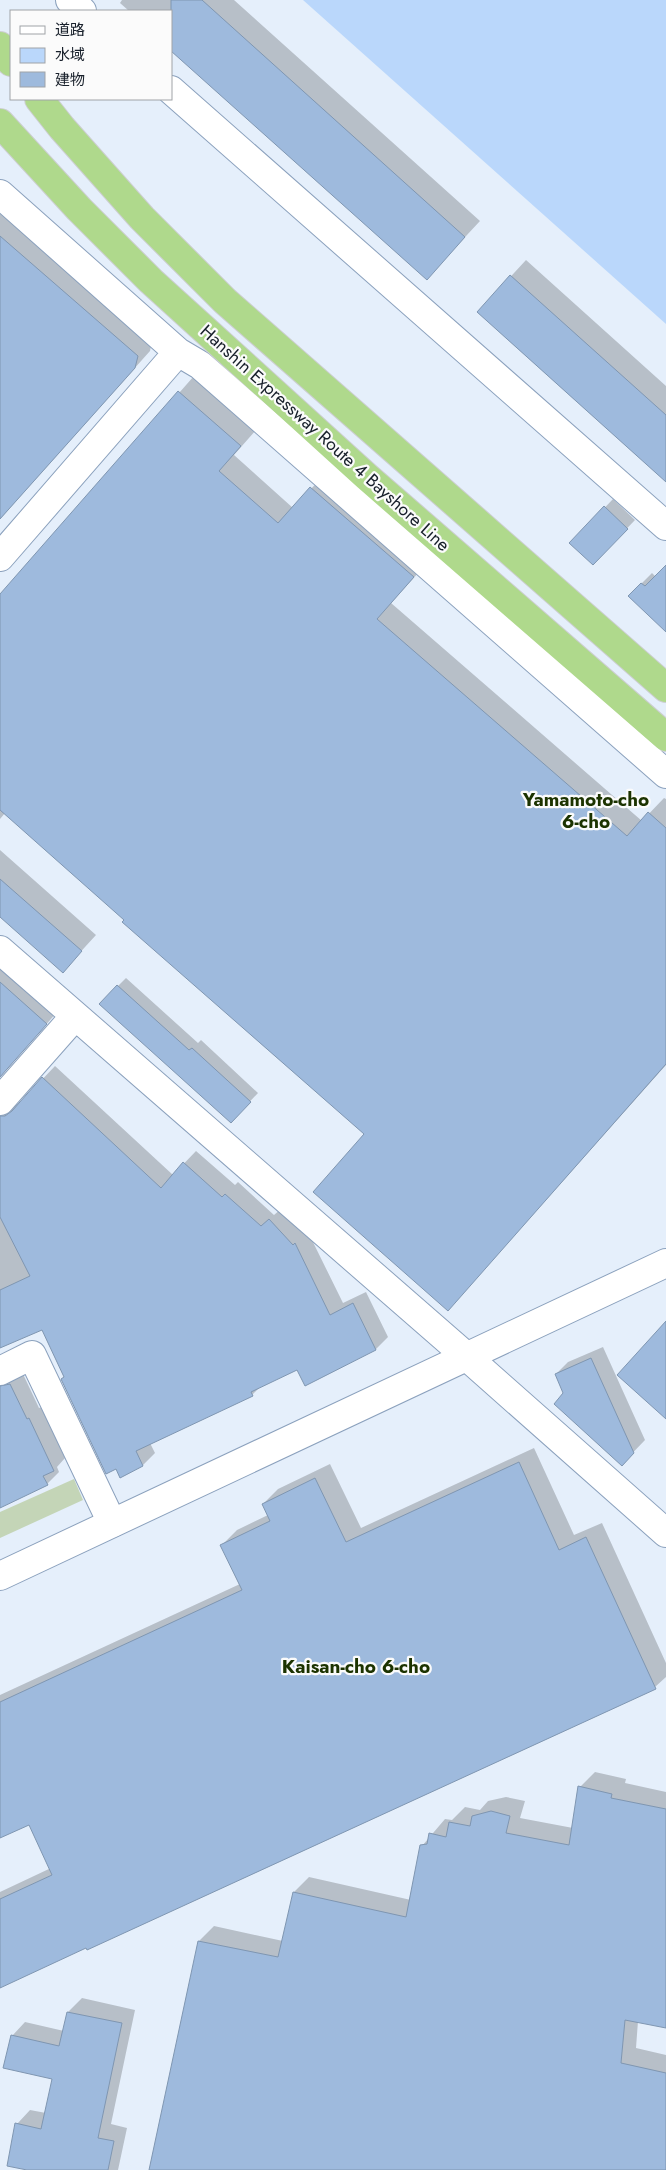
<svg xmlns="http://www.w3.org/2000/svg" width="666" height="2170" viewBox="0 0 666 2170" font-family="Jost,'Noto Sans JP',sans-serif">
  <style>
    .green { fill: #c4d5b7 }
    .water { fill: #bad7fb }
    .shadow { fill: #0003 }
    .building { fill: #9ebadd; stroke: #7f96b1 }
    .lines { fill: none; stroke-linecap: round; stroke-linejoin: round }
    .minor-casing { stroke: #8ba1bd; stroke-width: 30 }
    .tertiary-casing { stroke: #8ba1bd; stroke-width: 30 }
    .motorway-casing { stroke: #ccced0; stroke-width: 30 }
    .minor { stroke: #fff; stroke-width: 28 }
    .tertiary { stroke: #fff; stroke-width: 28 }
    .motorway { stroke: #afd98c; stroke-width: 28 }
    .labels { text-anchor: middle; stroke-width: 4.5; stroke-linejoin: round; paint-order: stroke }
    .street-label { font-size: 18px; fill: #171f2a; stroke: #fbfbfb }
    .neighbourhood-label { font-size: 19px; font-weight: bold; fill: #1c3300; stroke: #fbfbfb }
  </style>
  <rect width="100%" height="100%" fill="#e5effb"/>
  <path class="green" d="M74 1479 83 1500 0 1538V1512Z"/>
  <path class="water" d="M303 0H666V324Z"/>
  <path class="shadow" d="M122 0H234L480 221 427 278 171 11H129L120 3Z
    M0 208 152 341 150 351 0 519Z
    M526 260 666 386V481L478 312Z
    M194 376 256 430 234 455 293 508 327 472 428 562 391 603 642 821 664 798 666 799V1065L448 1310 366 1134 5 813 0 819V596Z
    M613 499 635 520 593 564 571 543Z
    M666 566V630L641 584 652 573 656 577Z
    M0 850 96 935 63 971 0 915Z
    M0 958 58 1011 0 1077Z
    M126 978 198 1043 201 1040 258 1093 239 1113 118 986Z
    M55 1066 173 1175 196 1151 235 1185 238 1182 274 1215 282 1208 308 1232 343 1303 366 1292 388 1337 376 1349 306 1384 298 1368 261 1386 252 1395 150 1443 155 1453 143 1465 121 1476 65 1376 43 1328 0 1346V1098L10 1105 19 1104Z
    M603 1347 645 1440 622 1464 565 1394 556 1374 568 1362Z
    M0 1368 23 1374 39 1408 42 1407 65 1458 57 1467 59 1472 47 1484 0 1507Z
    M534 1448 574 1535 602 1523 666 1663V1677L655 1687 0 1986V1892L51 1868 30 1823H0V1695L240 1584 222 1545 237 1530 268 1515 263 1504 278 1489 330 1464 361 1528Z
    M595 1772 626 1779 625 1783 666 1792V2027L638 2021 636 2048 666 2055V2170H150L199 1941 214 1926 283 1941 294 1892 309 1877 411 1900 422 1846 445 1819 452 1820 465 1807 480 1810 488 1801 506 1797 525 1801 520 1818 573 1828 580 1787Z
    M82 1998 135 2010 111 2124 127 2128 118 2170H33L17 2124 30 2110 46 2113 54 2078 12 2036 25 2022 64 2031 68 2012Z"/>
  <path class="building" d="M171 0H202L465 237 427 280 171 51Z
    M0 236 138 356 135 368 0 519Z
    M510 275 666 415V482L477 312Z
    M178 391 241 446 219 471 278 523 310 487 414 577 377 619 627 836 648 812 666 828V1064L448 1311 313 1192 364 1134 122 922 124 920 0 810V594Z
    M604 506 628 529 593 565 569 543Z
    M666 565V632L628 596 641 583 645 586Z
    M0 879 82 951 63 973 0 917Z
    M0 982 47 1024 0 1077Z
    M117 985 189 1050 192 1048 251 1102 231 1123 99 1004Z
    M42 1077 161 1188 183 1162 222 1197 225 1194 261 1226 269 1219 293 1245 295 1243 330 1315 353 1303 376 1350 305 1386 297 1370 251 1392 253 1396 136 1451 143 1466 120 1478 116 1469 106 1474 61 1379 64 1377 42 1330 0 1348V1290L30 1276 0 1217V1116H5L12 1111Z
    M666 1321V1419L617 1375Z
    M591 1358 634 1453 622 1466 554 1404 563 1393 555 1374Z
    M10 1384 27 1419 29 1418 54 1471 43 1476 48 1485 0 1508V1386Z
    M519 1462 559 1550 586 1537 656 1689 87 1950 86 1948 0 1988V1899L52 1875 29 1825 0 1838V1702L242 1590 220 1545 270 1521 262 1504 315 1478 346 1542Z
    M578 1786 612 1794 611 1798 666 1809V2028L625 2020 621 2063 666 2073V2170H149L198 1941 278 1957 293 1892 406 1917 420 1845 427 1844 429 1833 446 1837 449 1822 470 1826 472 1816 491 1811 510 1816 506 1833 569 1845Z
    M67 2012 122 2023 98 2138 114 2141 108 2170H27L7 2166 15 2123 41 2129 52 2079 3 2068 11 2035 59 2046Z"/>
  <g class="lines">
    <g class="minor-casing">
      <path id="minor" d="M70 0 82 11
        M171 90 666 526
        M0 194 178 352 200 365 666 774
        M0 557 178 352
        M0 950 466 1356 666 1533
        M0 1101 75 1016
        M0 1371 32 1355 112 1523"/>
    </g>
    <g class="tertiary-casing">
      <path id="tertiary" d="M0 1576 666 1263"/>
    </g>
    <g class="motorway-casing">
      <path id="motorway" d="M0 46 11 62
        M39 99 62 128 142 218 225 301 666 688
        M0 123 79 209 151 281 367 477 666 737"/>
    </g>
    <use href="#minor" class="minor"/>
    <use href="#tertiary" class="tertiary"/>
    <use href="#motorway" class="motorway"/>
  </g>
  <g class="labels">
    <g class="street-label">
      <text transform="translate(325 438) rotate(42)" y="6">Hanshin Expressway Route 4 Bayshore Line</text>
    </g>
    <g class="neighbourhood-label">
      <text x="586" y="806">Yamamoto-cho<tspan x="586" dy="22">6-cho</tspan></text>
      <text x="356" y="1673">Kaisan-cho 6-cho</text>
    </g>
  </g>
  <rect x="10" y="10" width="162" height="90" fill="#fbfbfb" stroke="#a0a3a7"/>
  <rect x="20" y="26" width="25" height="8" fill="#ffffff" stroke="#a0a3a7"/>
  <text x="55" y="35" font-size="15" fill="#171f2a">道路</text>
  <rect x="20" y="48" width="25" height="15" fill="#bad7fb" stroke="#a0a3a7"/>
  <text x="55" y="60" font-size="15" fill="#171f2a">水域</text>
  <rect x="20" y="72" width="25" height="15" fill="#9ebadd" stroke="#a0a3a7"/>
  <text x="55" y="85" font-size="15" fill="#171f2a">建物</text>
</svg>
